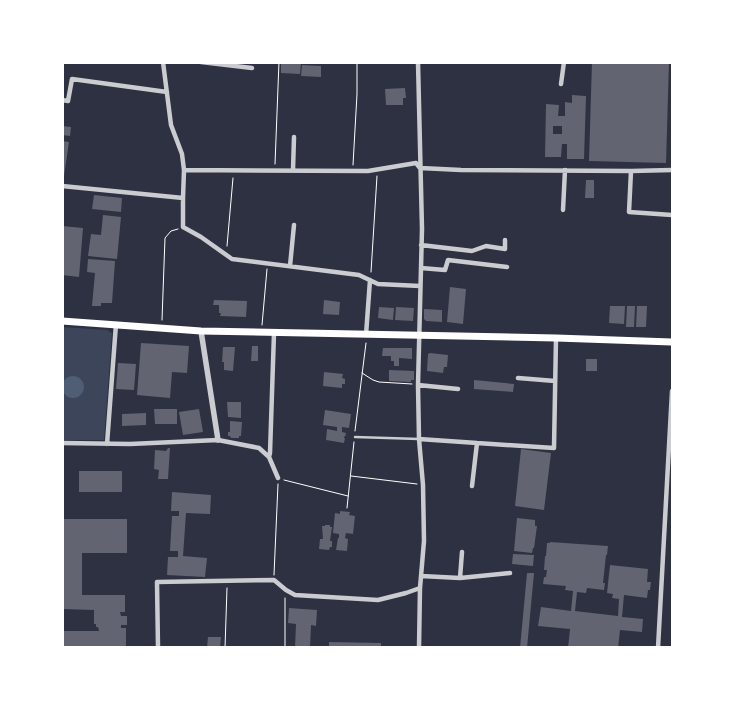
<svg xmlns="http://www.w3.org/2000/svg" width="735" height="710" viewBox="0 0 735 710" font-family="Manrope,sans-serif">
  <style>
    .green { fill: #3c4559 }
    .water { fill: #4f5d75 }
    .building { fill: #626471; fill-rule: evenodd }
    .lines { fill: none; stroke-linecap: round; stroke-linejoin: round }
    .path { stroke: #fff; stroke-width: 1 }
    .service { stroke: #caccd0; stroke-width: 2.5 }
    .minor { stroke: #caccd0; stroke-width: 4.5 }
    .tertiary { stroke: #caccd0; stroke-width: 5.5 }
    .primary { stroke: #fff; stroke-width: 7 }
  </style>
  <rect width="100%" height="100%" fill="#2d3142"/>
  <path class="green" d="M62 327 107 330 112 333 104 440H63Z"/>
  <path class="water" d="M62 387a11 11 0 1 1 22 0a11 11 0 1 1-22 0Z"/>
  <path class="building" d="M281 62 301 63 300 74 281 73Z
    M592 62H669L666 163 589 161Z
    M302 65 321 66V77L301 76Z
    M405 88 406 98H403V105H386L385 89Z
    M572 95 586 96 584 159H567V144H562L561 157H545L546 104 559 105 558 116H565V102L572 103ZM553 126H562V134H553Z
    M62 126 71 127 70 136 62 135Z
    M62 141 69 142 64 176H62Z
    M586 180H594V198H585Z
    M94 195 122 198 121 212 92 209Z
    M103 215 121 217 117 259 88 256 91 234 101 235Z
    M62 226 83 228 79 277 62 275Z
    M88 259 115 261 112 303H101V306H92L95 273 87 272Z
    M450 287 466 289 463 324 447 322Z
    M214 300 247 301 246 317 220 316 221 313H219V305H213Z
    M324 300 340 302 339 315 323 314Z
    M610 306H625L624 324 609 323Z
    M627 306H635L634 327H626Z
    M637 306H647L646 327H636Z
    M379 307 394 308 393 320 378 318Z
    M396 307 414 308 413 321 395 320Z
    M424 309 442 310V322L426 321 424 319Z
    M141 343 189 346 187 373 172 372 170 398 137 395Z
    M252 346H258V361H251Z
    M223 347H235L233 371 224 370V362H222Z
    M383 348H412V359L399 358V366H394V361H391V356H382Z
    M430 353 448 355 447 367H444L443 373 427 371 428 354Z
    M586 359H597V371H586Z
    M118 363 136 364 134 390 116 389Z
    M389 370 414 371V380H411V382L389 381Z
    M324 372 343 374 342 378 345 379V384H342V388L323 386Z
    M474 380 514 384 513 392 474 389Z
    M227 402H241V418L228 417Z
    M154 409H177V424H155Z
    M199 409 203 432 183 435 179 412Z
    M325 410 351 414 349 428 342 427V432L346 433 345 437 344 436V438H345L344 443 326 440 327 429 337 431V427L323 425Z
    M146 413V425L122 426V414Z
    M230 421 242 422 241 436H239V438H231L230 436H228V432H230Z
    M168 448H170L168 479H158L159 470 154 469 155 450 166 451Z
    M521 449 551 453 544 510 515 506Z
    M79 471H122V492H79Z
    M172 492 211 495 210 514 186 513 183 556 207 558 205 577 167 575 168 557H178V551H170L172 516H179V511H171Z
    M340 511 350 512 349 515 355 516 353 534 346 533 345 538 348 539 347 551 336 550 338 538H339V534L333 533 335 513 340 514Z
    M517 518 535 520V526H537L534 548H533L532 553 514 551Z
    M62 519H127V553H82V595H125V612H120L121 616H127V625H121V628H126V648H62V631H99L98 627H96V624H94V610L62 609Z
    M325 525H330V527H332L330 541H332V547H330L329 550 319 549 320 539H323L322 526H325Z
    M550 542 608 546 607 555H606L603 583H605L604 590 587 588 586 593 577 592 575 611 618 616 619 599 612 598 613 594 607 593 610 565 648 569 647 582H651L650 590H648L647 598 624 595 622 617 643 619 642 632 620 630 618 648H568L570 629 538 626 541 607 571 611 573 591 565 590 566 586 543 584 544 577H546L547 570H544L545 556H546L547 543H550Z
    M513 554 534 555 533 566 512 564Z
    M527 573H534L527 648H520Z
    M289 608 317 610 316 626 311 625 310 648H295L296 624 288 623Z
    M208 637H221L220 648H207Z
    M329 642 381 643V648H329Z"/>
  <g class="lines">
    <path class="path" d="M275 164 279 62
      M353 165 357 94V62
      M227 246 233 178
      M371 272 377 176
      M162 320 165 238 171 231 178 229
      M262 325 267 269
      M362 373 373 380 379 382 412 384
      M355 431 366 343
      M351 476 417 484
      M284 480 348 496
      M347 508 354 442
      M274 575 278 484
      M225 648 227 588
      M285 648V598"/>
    <path class="service" d="M355 437 419 439"/>
    <path class="minor" d="M201 62 252 68
      M418 62 422 229 418 385 419 439 423 485 424 541 420 588 419 648
      M561 84 564 62
      M62 100 68 101 72 79 167 92
      M184 170 368 171 416 163 420 168 461 170 631 171 672 170
      M293 170 294 137
      M631 171 629 212 672 215
      M62 186 183 198 184 170 182 154 171 125 163 62
      M183 198V227L201 237 232 259 359 275 378 284 420 286
      M563 210 565 170
      M421 245 472 251 486 246 505 249V240
      M290 266 294 225
      M421 268 445 270 448 260 507 267
      M366 335 370 280
      M518 378 555 381
      M418 385 458 389
      M419 439 477 443
      M62 443 130 444 218 440 259 448 269 457 278 478
      M107 444 116 324
      M269 457 270 453 274 333
      M472 486 477 443 554 448 556 338
      M421 576 460 578 510 573
      M460 578 462 552
      M158 648 157 582 274 580 286 590 295 595 378 600 406 593 420 588
      M658 648 672 391"/>
    <path class="tertiary" d="M201 331 218 440"/>
    <path class="primary" d="M62 321 201 331 556 338 672 342"/>
  </g>
  <rect width="735" height="710" fill="none" stroke="#ffffff" stroke-width="128"/>
</svg>
